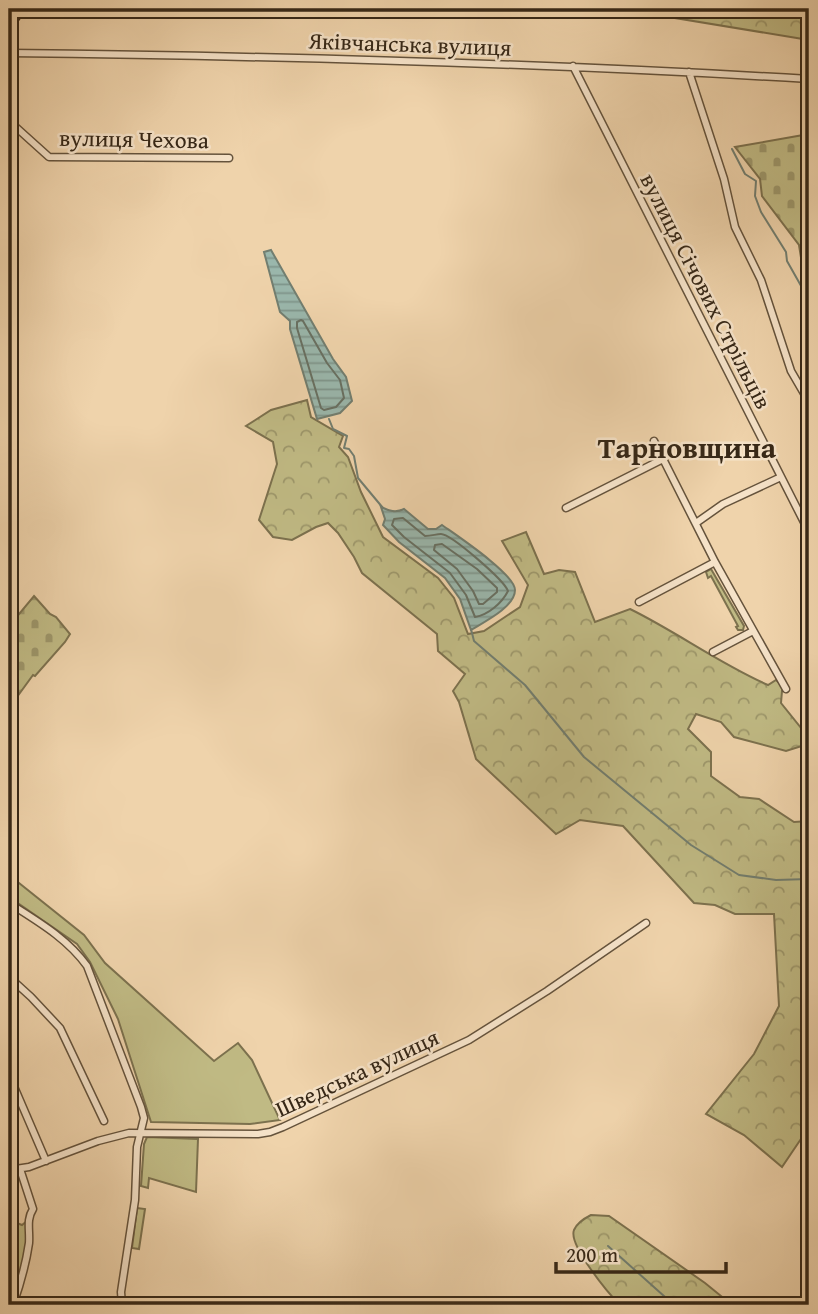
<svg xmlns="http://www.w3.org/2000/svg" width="818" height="1314" viewBox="0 0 818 1314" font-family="'Gentium Book Plus',serif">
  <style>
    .green { fill: #c0ba84; stroke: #7c714e; stroke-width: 2 }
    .forest { fill: url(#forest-crowns); stroke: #7c714e; stroke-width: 2 }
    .cemetery { fill: url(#cemetery-stones); stroke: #7c714e; stroke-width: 2 }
    .park { fill: url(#park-tufts); stroke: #7c714e; stroke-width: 2 }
    .water { fill: url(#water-rules); stroke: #727e70; stroke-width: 2 }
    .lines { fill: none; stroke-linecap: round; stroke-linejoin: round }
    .shore { stroke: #687062; stroke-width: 2 }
    .stream { stroke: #727e70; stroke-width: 2 }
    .minor-casing { stroke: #65533c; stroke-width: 9 }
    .major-casing { stroke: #372817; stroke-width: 10 }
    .minor { stroke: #f5e2c8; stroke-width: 6 }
    .major { stroke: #efd3ab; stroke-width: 7 }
    .labels { text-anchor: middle; stroke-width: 5; stroke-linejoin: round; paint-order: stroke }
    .street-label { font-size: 23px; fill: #372817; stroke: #f5e2c8 }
    .district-label { font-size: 30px; font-weight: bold; fill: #372817; stroke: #f5e2c8 }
  </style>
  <defs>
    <pattern id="forest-crowns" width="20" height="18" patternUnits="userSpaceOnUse" patternTransform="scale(1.75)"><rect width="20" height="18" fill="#c0ba84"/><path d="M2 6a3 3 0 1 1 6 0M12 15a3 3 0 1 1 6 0" fill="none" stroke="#9d976b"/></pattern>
    <pattern id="cemetery-stones" width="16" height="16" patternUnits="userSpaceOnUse" patternTransform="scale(1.75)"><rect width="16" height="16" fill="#c0ba84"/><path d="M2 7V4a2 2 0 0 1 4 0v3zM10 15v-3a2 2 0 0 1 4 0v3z" fill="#9d976b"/></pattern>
    <pattern id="park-tufts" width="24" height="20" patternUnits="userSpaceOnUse" patternTransform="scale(1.75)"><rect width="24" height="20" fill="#c0ba84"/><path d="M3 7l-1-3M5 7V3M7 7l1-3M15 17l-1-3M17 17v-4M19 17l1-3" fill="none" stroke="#9d976b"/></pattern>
    <pattern id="water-rules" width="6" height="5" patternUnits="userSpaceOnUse" patternTransform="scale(1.75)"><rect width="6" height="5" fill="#9ab7ac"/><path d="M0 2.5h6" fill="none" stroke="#7e958b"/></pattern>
  </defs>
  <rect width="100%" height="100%" fill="#efd3ab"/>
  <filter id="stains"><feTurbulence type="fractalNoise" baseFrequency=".00286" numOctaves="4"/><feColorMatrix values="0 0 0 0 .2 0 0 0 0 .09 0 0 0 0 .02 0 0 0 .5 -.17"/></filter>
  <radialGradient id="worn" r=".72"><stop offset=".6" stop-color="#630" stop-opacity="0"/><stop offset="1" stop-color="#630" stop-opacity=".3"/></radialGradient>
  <path class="green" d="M711 569 744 626 743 630H738L736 627 738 626 711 576 708 578 706 572Z
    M9 875 84 935 105 963 214 1061 238 1043 252 1060 280 1120 250 1124 151 1122 118 1019 90 962 77 944 9 897Z
    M147 1137 198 1139 196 1192 149 1178 148 1188 141 1186 144 1144Z
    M137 1208 145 1209 139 1249 132 1248Z
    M9 1220 22 1225 27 1221 28 1243 12 1303 9 1299Z"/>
  <path class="forest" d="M620 9H809V40Z
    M307 400 311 417 343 436 339 447 348 457 361 492 383 537 438 578 454 598 468 634 484 631 520 607 528 585 502 541 526 532 544 574 559 570 575 572 595 622 630 609C677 632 720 664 768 685L776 680 786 689 782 691 781 703 805 733 808 744 786 751 734 737 721 722 696 714 688 729 711 752V776L740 797 759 799 794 822 809 821V1127L782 1167 744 1135 706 1114 754 1054 779 1006 774 914H735L715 905 694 903 623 826 580 820 556 834 476 759 459 702 453 691 465 674 438 651 437 634 362 573 354 557 338 533 328 523 316 527 292 540 273 537 259 520 277 464 273 442 246 426 271 410Z
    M591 1215 609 1216 705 1283 732 1305H620C609 1294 568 1245 574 1230 577 1223 585 1218 591 1215Z"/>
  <path class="cemetery" d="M809 134V266L802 264 799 245 762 196 760 179 735 147Z
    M34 596 50 614 56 617 70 634 65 642 35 676 33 675 9 708V626Z"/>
  <path class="park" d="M809 876V1008L808 1007 804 880Z"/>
  <path class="water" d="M271 250 333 359 346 377 352 401 340 413 317 419 290 329V321L280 312 264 252Z
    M381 507C389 511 396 513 404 509L428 529H436L442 525C456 535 515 574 515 590 515 607 484 622 471 630L460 599 445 578 399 542 383 525 385 519Z"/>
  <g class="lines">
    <path class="shore" d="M301 320 303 321 327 363 340 380 344 398 336 407 324 410 321 408 297 328V322Z
      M403 518 425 536C432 536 436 534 441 534 451 534 504 580 508 591 502 603 488 615 475 617L466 595 450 573 404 537 392 525 394 519Z
      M442 544 477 569 497 588V592L483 604H479L473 591 457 569 434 550 435 545Z"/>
    <path class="stream" d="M732 149 745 174 756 181 755 196 761 212 786 252 787 261 809 300
      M329 419 333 429 347 436 344 448 349 449 354 456 358 478 383 508
      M471 629 474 641 525 685 584 757 691 845 739 875 776 880 809 879
      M608 1246 674 1305"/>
    <g class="minor-casing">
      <path id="minor" d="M9 53C276 56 543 63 809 79
        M573 66 809 532
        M689 72 724 179 735 227 761 280 791 371 809 402
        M9 121 49 157 229 158
        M654 441 715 562 786 689
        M566 508 663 459
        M696 523 723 504 781 477
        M639 602 715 562
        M713 652 753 631
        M9 903C37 921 67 938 87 966L141 1107 144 1118 137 1147 135 1200 121 1292 122 1305
        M9 977 31 997 60 1028 104 1121
        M9 1075 46 1161
        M9 1170 29 1167 98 1141 129 1133 258 1134 270 1132 283 1127 469 1040 547 991 646 923
        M13 1305C20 1285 26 1264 29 1243 30 1230 26 1220 33 1209L20 1169"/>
    </g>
    <g class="major-casing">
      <path id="major" d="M9 26 22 9"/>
    </g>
    <use href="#minor" class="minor"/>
    <use href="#major" class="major"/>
  </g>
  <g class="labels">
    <g class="street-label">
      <text transform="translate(410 44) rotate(2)" y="8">Яківчанська вулиця</text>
      <text transform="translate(134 139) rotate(1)" y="8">вулиця Чехова</text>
      <text transform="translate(706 291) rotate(63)" y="8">вулиця Січових Стрільців</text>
      <text transform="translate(357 1073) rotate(-25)" y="8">Шведська вулиця</text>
    </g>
    <g class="district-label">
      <text x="687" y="458">Тарновщина</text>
    </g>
  </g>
  <rect width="818" height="1314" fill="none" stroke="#efd3ab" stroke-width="35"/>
  <rect x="10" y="10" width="797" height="1293" fill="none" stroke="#372817" stroke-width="3.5"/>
  <rect x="18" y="18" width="783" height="1279" fill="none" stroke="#372817" stroke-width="2"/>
  <path d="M556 1262v10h170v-10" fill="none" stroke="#372817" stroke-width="3.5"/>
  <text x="566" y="1262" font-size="21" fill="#372817" stroke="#f5e2c8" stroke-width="5" paint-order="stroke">200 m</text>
  <rect width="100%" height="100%" filter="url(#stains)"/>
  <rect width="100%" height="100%" fill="url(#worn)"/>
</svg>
